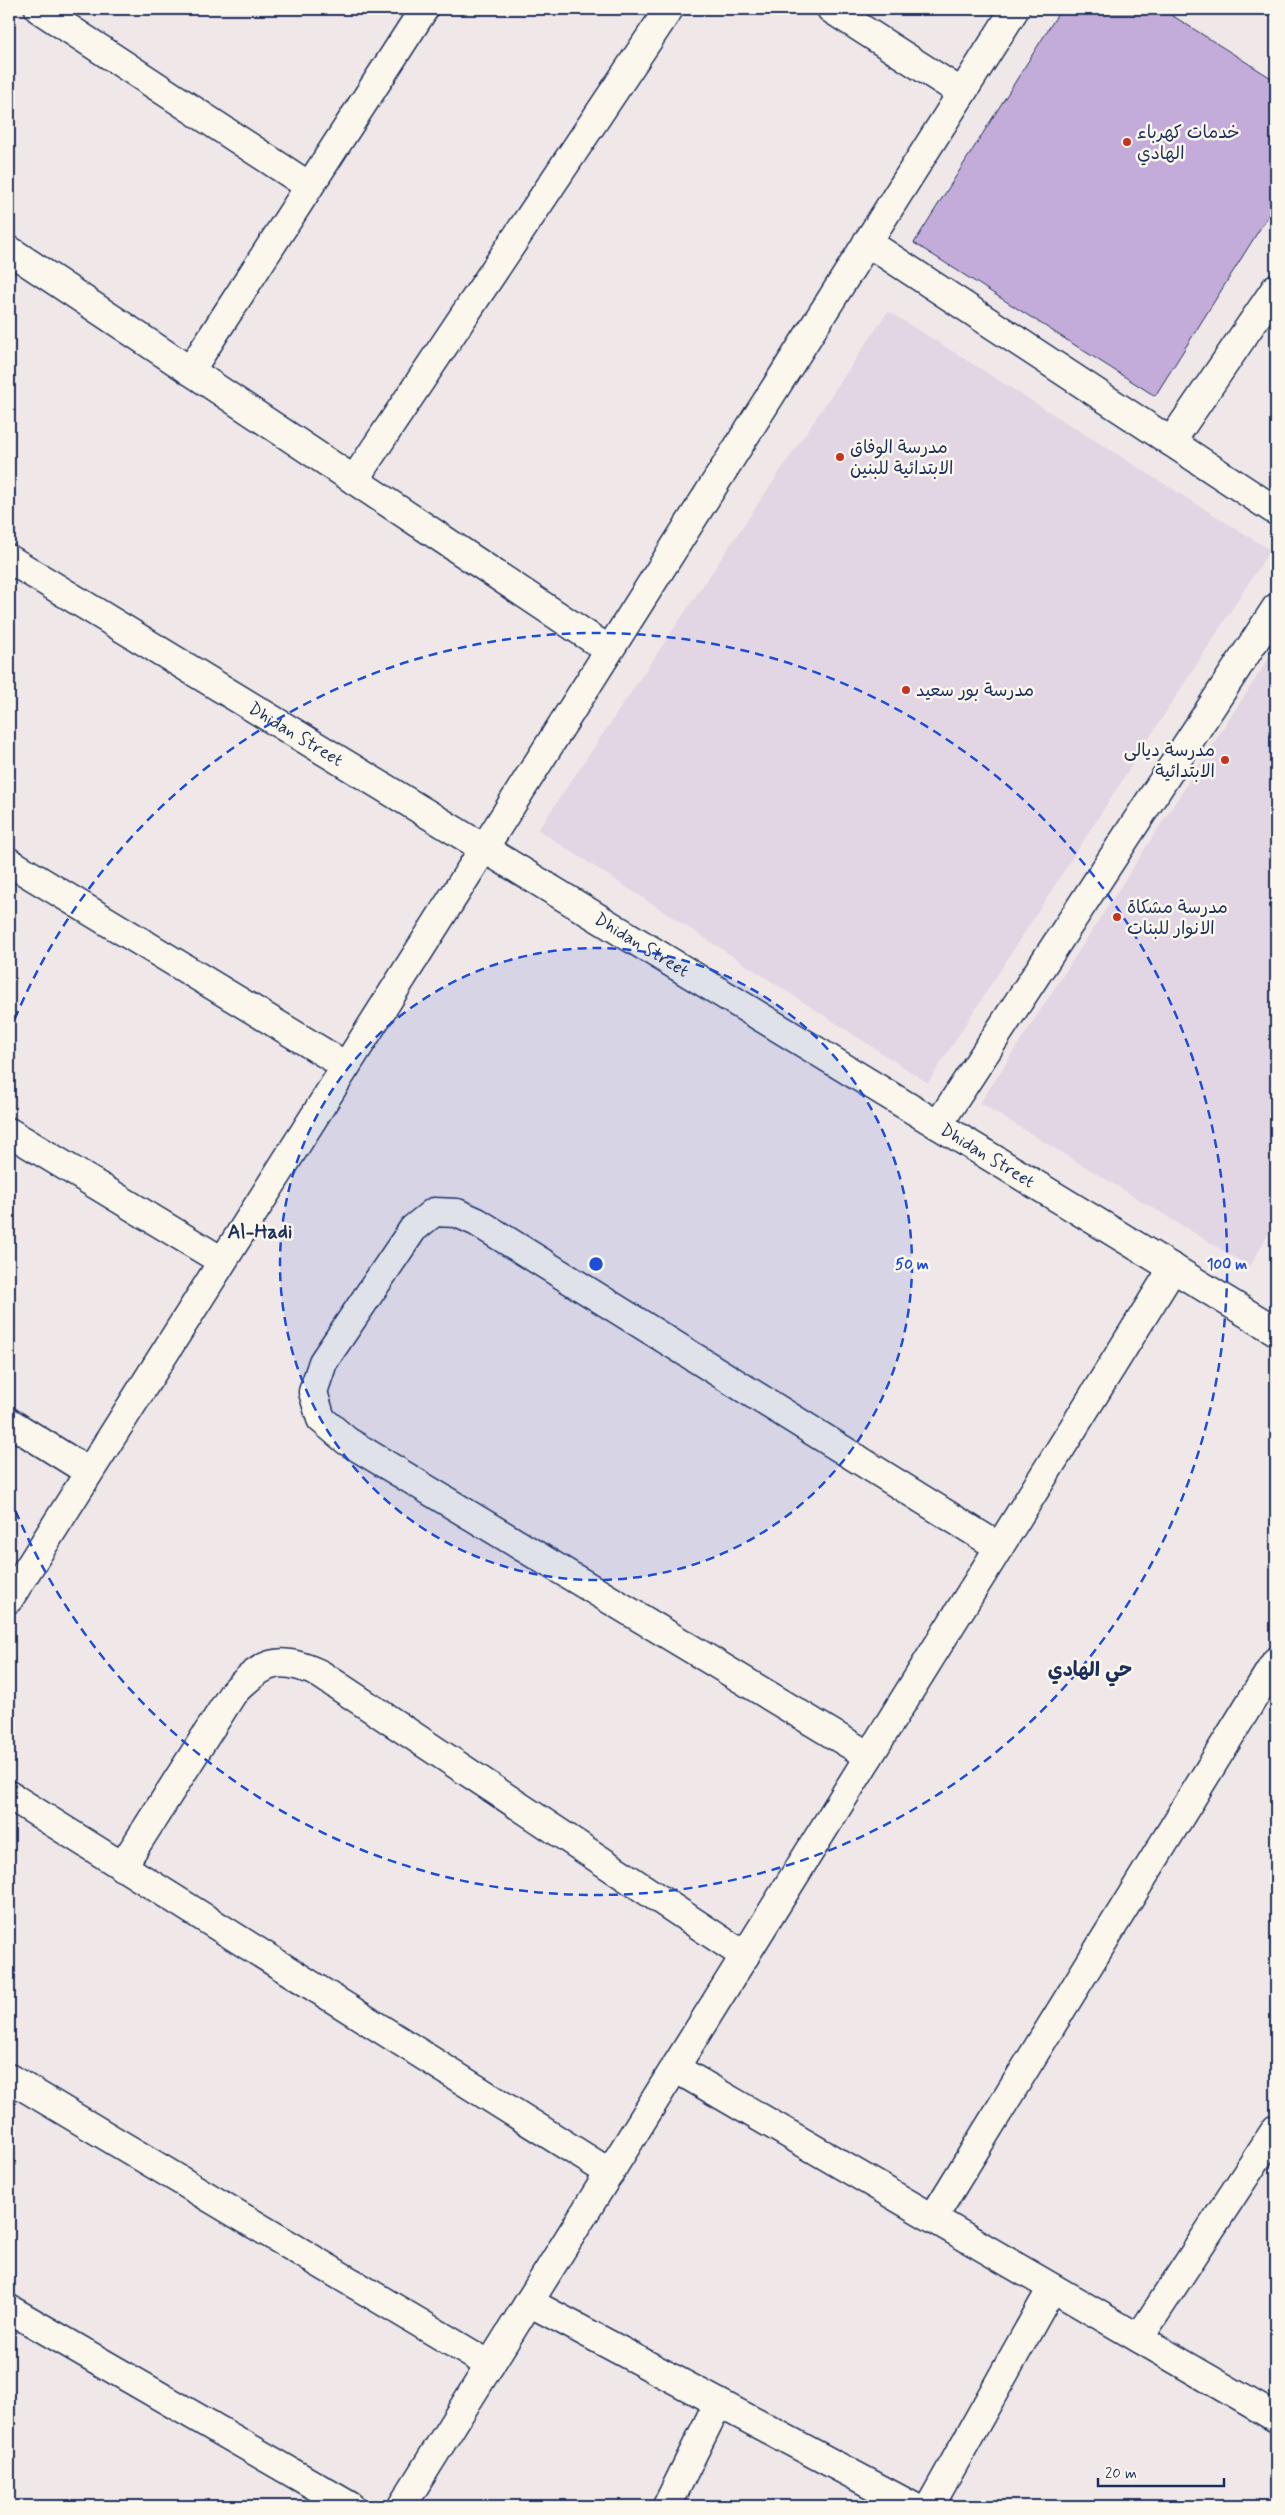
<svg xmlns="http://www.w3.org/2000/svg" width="1285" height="2515" viewBox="0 0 1285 2515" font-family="Mynerve,'Playpen Sans Arabic',sans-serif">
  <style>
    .built { fill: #e3d6e4 }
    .building { fill: #c4acda; stroke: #1b2f5e }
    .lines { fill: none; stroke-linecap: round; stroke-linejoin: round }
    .minor-casing { stroke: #1b2f5e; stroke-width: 31 }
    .minor { stroke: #fbf7ec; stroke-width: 28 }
    .ring { fill: none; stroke: #1d4ed8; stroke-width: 2.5; stroke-dasharray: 9 6 }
    .poi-dot { fill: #c8321e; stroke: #fbf7ec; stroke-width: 2 }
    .labels { text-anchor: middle; stroke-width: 5; stroke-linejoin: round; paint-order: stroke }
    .poi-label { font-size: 18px; fill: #1b2f5e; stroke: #fbf7ec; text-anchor: start }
    .street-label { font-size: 18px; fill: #1b2f5e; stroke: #fbf7ec }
    .quarter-label { font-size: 20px; font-weight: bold; fill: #1b2f5e; stroke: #fbf7ec }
    .centre { fill: #1d4ed8; stroke: #fbf7ec; stroke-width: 2.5 }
    .ring-label { font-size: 15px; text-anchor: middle; font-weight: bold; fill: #1d4ed8; stroke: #fbf7ec; stroke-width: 5; stroke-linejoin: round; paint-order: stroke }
  </style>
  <rect width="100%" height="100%" fill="#f0e8e8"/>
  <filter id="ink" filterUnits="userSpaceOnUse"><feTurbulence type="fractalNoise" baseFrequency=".02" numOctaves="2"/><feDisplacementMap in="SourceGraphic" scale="10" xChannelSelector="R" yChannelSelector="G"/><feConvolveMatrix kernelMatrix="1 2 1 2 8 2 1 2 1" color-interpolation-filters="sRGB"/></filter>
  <g filter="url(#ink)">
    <path class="built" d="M888 311 1270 550 928 1083 538 830Z
      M1276 647V1220L1250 1267 980 1103Z"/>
    <path class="building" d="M1061 9H1162L1276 81V203L1155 396 914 243Z"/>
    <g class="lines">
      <g class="minor-casing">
        <g id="minor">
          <path d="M39 9 309 186"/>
          <path d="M831 9 962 93"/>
          <path d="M867 242 1276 511"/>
          <path d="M9 250 609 650"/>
          <path d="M190 371 424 9"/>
          <path d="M1171 442 1276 288"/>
          <path d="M354 480 669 9"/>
          <path id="s1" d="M9 559 1276 1331"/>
          <path d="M9 862 346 1066"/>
          <path d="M938 1125 1276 608"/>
          <path d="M9 1132 222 1261"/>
          <path d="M9 1422 89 1472"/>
          <path d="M9 1599 1015 9"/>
          <path d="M869 1756 347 1441 321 1419 313 1392 323 1362 413 1229 434 1212 457 1213 477 1222 999 1547"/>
          <path d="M9 1795 610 2173"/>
          <path d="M122 1867 233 1693C264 1661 279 1655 320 1674L745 1956"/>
          <path d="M675 2068 1276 2418"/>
          <path d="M9 2078 490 2365"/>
          <path d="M933 2218 1276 1661"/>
          <path d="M529 2302 912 2506"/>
          <path d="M9 2309 350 2506"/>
          <path d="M1139 2338 1276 2129"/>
          <path d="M402 2506 1173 1268"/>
          <path d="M667 2506 718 2403"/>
          <path d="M930 2506 1052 2288"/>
        </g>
      </g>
      <use href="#minor" class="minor"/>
    </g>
  </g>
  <circle cx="596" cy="1264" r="316" fill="#1d4ed8" fill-opacity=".12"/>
  <g class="ring">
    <circle cx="596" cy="1264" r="316"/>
    <path d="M9 1033A631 631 0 1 1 9 1495"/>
  </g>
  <g class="poi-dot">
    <circle cx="1127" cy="142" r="5"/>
    <circle cx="840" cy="457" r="5"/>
    <circle cx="906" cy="690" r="5"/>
    <circle cx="1225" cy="760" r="5"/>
    <circle cx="1117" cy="917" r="5"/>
  </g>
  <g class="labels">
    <g class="poi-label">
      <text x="1137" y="138">خدمات كهرباء<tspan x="1137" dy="21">الهادي</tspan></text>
      <text x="850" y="453">مدرسة الوفاق<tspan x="850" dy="21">الابتدائية للبنين</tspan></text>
      <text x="916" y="696">مدرسة بور سعيد</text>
      <text x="1215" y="756" text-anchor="end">مدرسة ديالى<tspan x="1215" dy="21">الابتدائية</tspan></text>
      <text x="1127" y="913">مدرسة مشكاة<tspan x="1127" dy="21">الانوار للبنات</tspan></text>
    </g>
    <g class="street-label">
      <text dy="6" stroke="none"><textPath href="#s1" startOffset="336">Dhidan Street</textPath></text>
      <text dy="6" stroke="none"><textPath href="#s1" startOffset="741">Dhidan Street</textPath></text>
      <text dy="6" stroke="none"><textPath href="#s1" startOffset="1146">Dhidan Street</textPath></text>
    </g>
    <g class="quarter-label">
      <text x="260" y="1238">Al-Hadi</text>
      <text x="1090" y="1676">حي الهادي</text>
    </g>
  </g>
  <circle cx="596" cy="1264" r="8" class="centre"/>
  <g class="ring-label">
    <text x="912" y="1269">50 m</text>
    <text x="1227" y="1269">100 m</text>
  </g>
  <rect width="1285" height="2515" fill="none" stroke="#fbf7ec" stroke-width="30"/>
  <rect x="15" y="15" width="1255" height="2485" fill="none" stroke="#1b2f5e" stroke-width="2" filter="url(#ink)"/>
  <path d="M1098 2478v8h126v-8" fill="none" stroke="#1b2f5e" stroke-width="2.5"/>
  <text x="1105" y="2478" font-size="15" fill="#1b2f5e" stroke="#fbf7ec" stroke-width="4" paint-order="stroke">20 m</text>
</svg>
